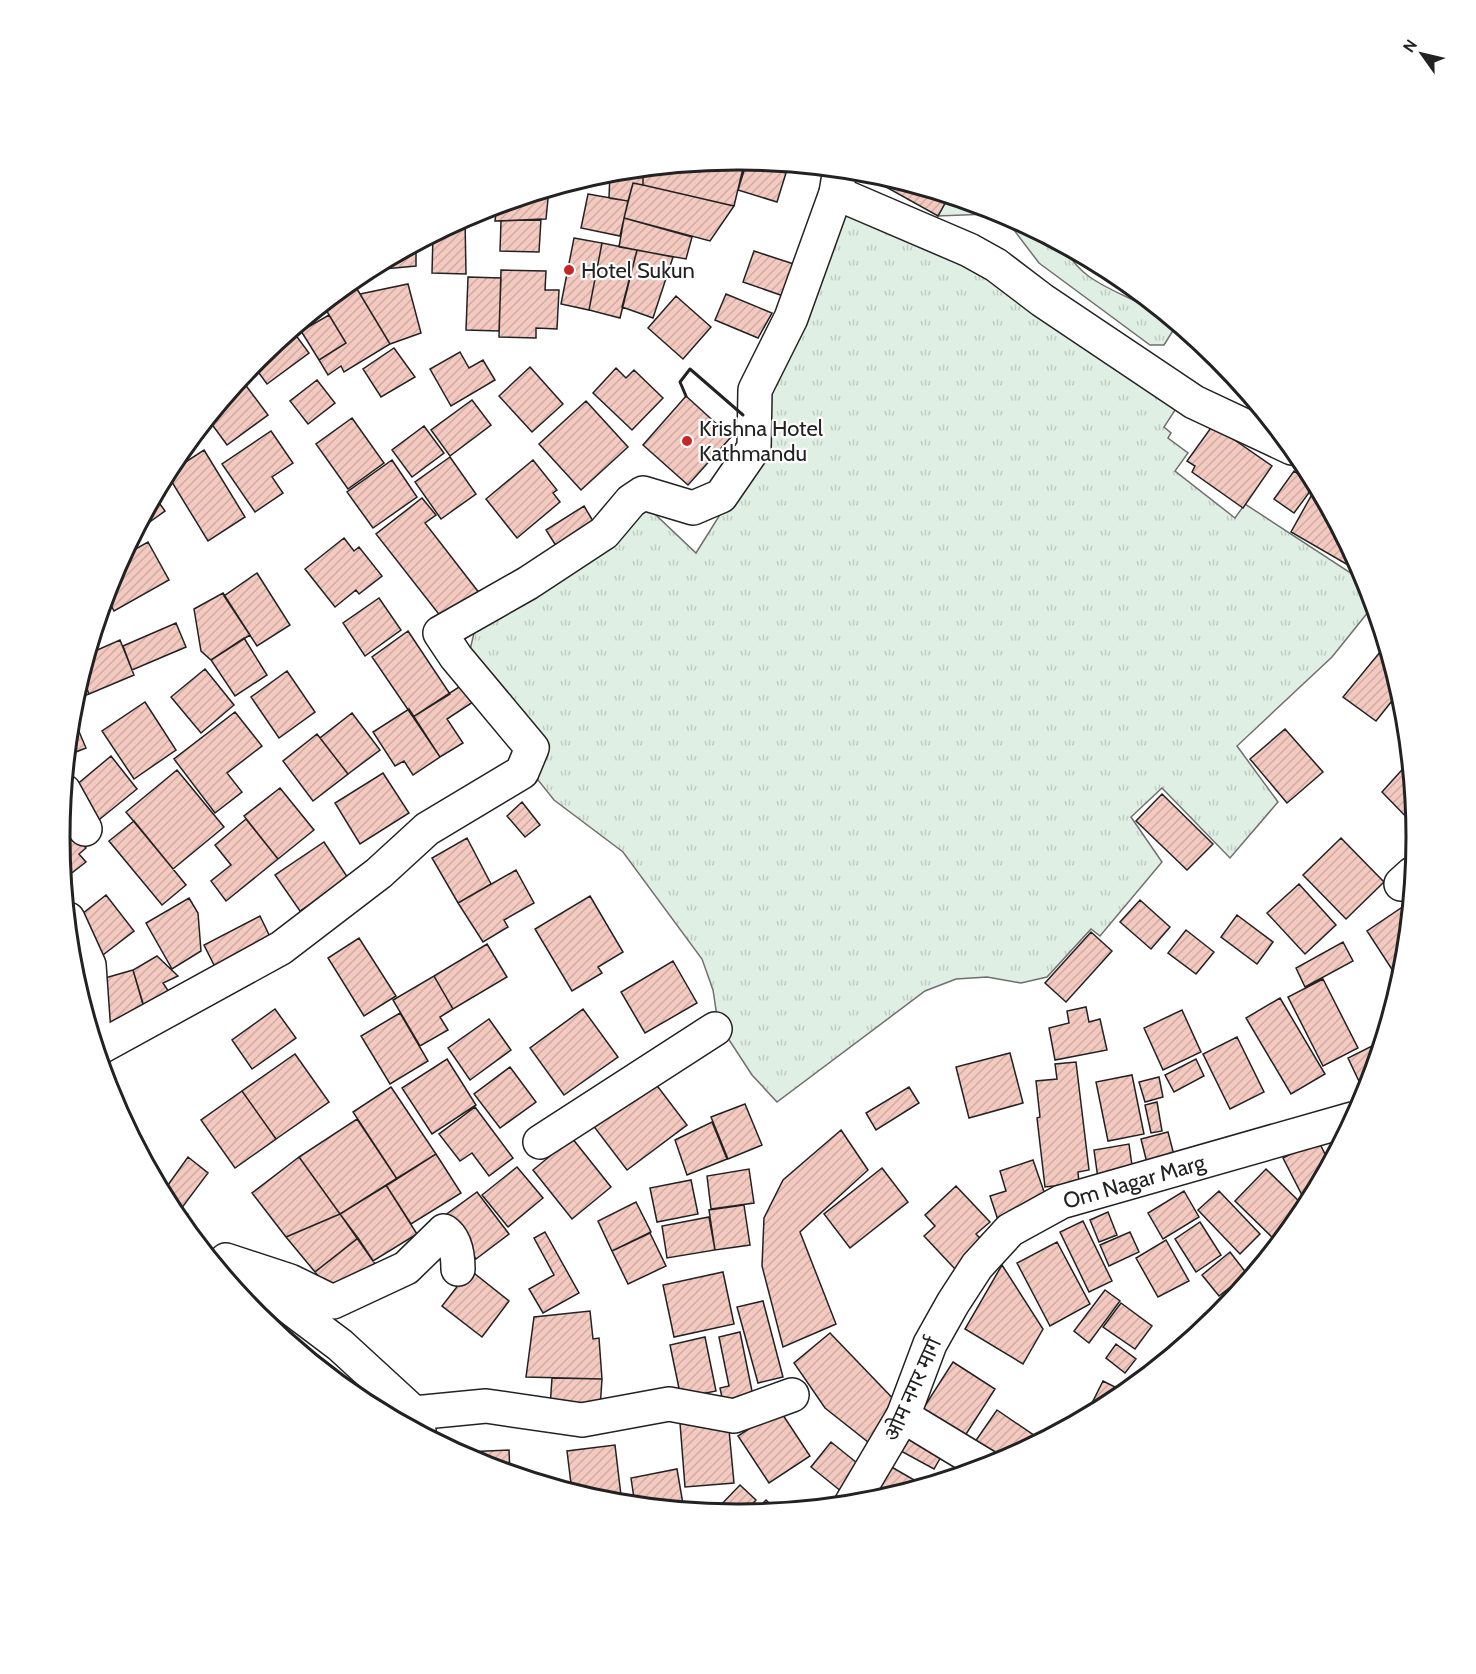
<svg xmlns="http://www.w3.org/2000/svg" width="1476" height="1674" viewBox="0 0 1476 1674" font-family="Cabin,'Noto Sans Devanagari',sans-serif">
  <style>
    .grass { fill: url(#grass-tufts); stroke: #6f6f6f; stroke-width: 1.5 }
    .building { fill: url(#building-hatch); stroke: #222; stroke-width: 1.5 }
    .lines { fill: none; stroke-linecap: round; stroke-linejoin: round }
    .minor-casing { stroke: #222; stroke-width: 36 }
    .minor { stroke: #fff; stroke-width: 33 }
    .wall { stroke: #222; stroke-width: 3 }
    .poi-dot { fill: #c62828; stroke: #fff; stroke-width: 2 }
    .labels { text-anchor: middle; stroke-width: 4.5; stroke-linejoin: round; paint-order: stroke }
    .poi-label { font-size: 22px; fill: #222; stroke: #fff; text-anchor: start }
    .street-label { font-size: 22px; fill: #222; stroke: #fff }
    .rim { fill: none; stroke: #222; stroke-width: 3 }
  </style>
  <defs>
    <pattern id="grass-tufts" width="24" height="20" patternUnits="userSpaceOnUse" patternTransform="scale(1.5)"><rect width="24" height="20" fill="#e0efe3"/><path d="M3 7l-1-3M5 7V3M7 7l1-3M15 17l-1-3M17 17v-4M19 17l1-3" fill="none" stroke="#c0cdc2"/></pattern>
    <pattern id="building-hatch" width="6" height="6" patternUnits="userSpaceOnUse" patternTransform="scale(1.5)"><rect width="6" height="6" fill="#f3c9c0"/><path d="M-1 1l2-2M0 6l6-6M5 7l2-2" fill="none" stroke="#d0aca5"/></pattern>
  </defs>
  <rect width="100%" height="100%" fill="#fff"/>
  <path class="grass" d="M949 196 998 211 1065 247C1084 293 1145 293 1174 329L1164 345H1150L1039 263 1014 230 989 214 938 216Z
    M849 212 947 252 1179 404 1164 427 1171 433 1168 438 1188 453 1175 471 1235 518 1245 504 1366 583 1373 606 1332 657 1237 746 1278 802 1230 858 1162 788 1131 817 1162 862 1100 936 1091 929 1047 977 1021 983 987 977 956 979 925 991 777 1102 752 1075 718 1023 713 990 702 959 623 852 554 800 538 780 532 759 469 654 474 633 481 623 636 514 653 505 657 516 696 553 773 430 764 391 839 218Z"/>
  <path class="building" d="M738 159 745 160 734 206 643 185V168Z
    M747 161 786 173 777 202 738 190Z
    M643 168V185L633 183 628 201 609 198 610 172Z
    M881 175 949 196 938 216 877 182Z
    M633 183 643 185 734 206 710 241 624 218Z
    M549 189 546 219 495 221 497 205Z
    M588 194 628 201 620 236 581 228Z
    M465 218 466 274 432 273 433 235Z
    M624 218 692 237 686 259 619 247Z
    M541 219 539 252 500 251 501 221Z
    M574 238 602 243 589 310 561 304Z
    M602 243 637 250 620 318 589 310Z
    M416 244V266L373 270V267Z
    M637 250 673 257 653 318 622 307Z
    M754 251 803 267 792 299 743 282Z
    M501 270 546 271 545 290H559L557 329 536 328V338L499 337Z
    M468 277 501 278 499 331 466 330Z
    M354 284 390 344 344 372 341 366 328 375 319 360 346 343 323 305Z
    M408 284 421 333 390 344 360 294Z
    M726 294 772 313 758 338 715 320Z
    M676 296 711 327 683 359 648 328Z
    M329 315 346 343 319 360 301 331Z
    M292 330 309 353 267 384 253 365Z
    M394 348 415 377 381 397 363 369Z
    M460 352 469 368 483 360 495 380 451 406 430 369Z
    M530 367 563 404 532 432 499 396Z
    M616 368 626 378 634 370 663 398 632 430 593 393Z
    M241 379 268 415 227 445 208 419Z
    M317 380 335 403 308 424 290 401Z
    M686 396 731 437 688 485 643 445Z
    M472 400 491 425 450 456 431 430Z
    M586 401 628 447 581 490 539 444Z
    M352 418 384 463 348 489 316 444Z
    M1213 425 1272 466 1243 508 1192 472 1195 466 1187 461Z
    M424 426 444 453 412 477 392 450Z
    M271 431 293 463 272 477 283 493 255 512 222 464Z
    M204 450 245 517 208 541 167 474Z
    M450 457 476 494 441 519 415 482Z
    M392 460 417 497 373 528 347 492Z
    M533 460 557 490 553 493 560 502 517 538 486 499Z
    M1294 471 1314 486 1294 513 1274 499Z
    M1316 487 1353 557 1348 565 1291 532Z
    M155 497 165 511 137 531Z
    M422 498 436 515 425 523 480 594 445 622 376 534Z
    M584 506 596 526 558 549 546 530Z
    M344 538 354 551 359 547 382 576 359 594 356 590 335 607 305 569Z
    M148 542 169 580 114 611 106 596 112 577 123 556Z
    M257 573 290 625 257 646 224 596Z
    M223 593 250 635 211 660 201 651 194 609Z
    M379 598 401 630 365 656 343 623Z
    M176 623 186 647 132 670 123 646Z
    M408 631 450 694 413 717 372 657Z
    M244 638 267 675 235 696 211 660Z
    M120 640 134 675 89 694 82 676 88 654Z
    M1385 646 1399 692 1376 721 1343 697Z
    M205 669 234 705 201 733 171 697Z
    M287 671 315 712 279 738 251 697Z
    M82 676 89 694 75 699Z
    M462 685 473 702 447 719 463 743 440 757 413 717Z
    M145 702 176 750 134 779 102 731Z
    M409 709 440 757 413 775 404 761 395 766 373 732Z
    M235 712 262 746 227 773 242 792 215 813 174 759Z
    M352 713 380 750 348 774 320 738Z
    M72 715 86 748 68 755Z
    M1285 729 1323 772 1287 803 1250 759Z
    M317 734 348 774 313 801 283 761Z
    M111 756 137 789 95 823 69 791Z
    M1409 762 1415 826 1382 792Z
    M177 770 224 827 173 869 126 812Z
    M383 773 409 813 360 844 335 803Z
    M280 788 314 830 278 859 244 816Z
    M1162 794 1213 844 1187 870 1136 821Z
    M522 802 540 825 525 837 507 816Z
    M246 819 278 859 226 901 211 881 231 865 215 845Z
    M134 821 186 885 162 905 109 841Z
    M70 829 86 848 79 854 86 862 64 879 60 836Z
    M467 838 491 884 458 903 432 858Z
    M1341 838 1384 882 1346 919 1303 875Z
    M324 842 348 878 300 911 275 875Z
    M516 870 534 903 504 920 508 927 483 942 458 903Z
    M1299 884 1336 925 1305 954 1267 913Z
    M106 895 134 931 99 958 72 922Z
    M590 896 623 952 598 967 602 973 572 991 535 929Z
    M189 898 198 913 201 951 172 969 146 923Z
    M1140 900 1170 927 1151 949 1120 922Z
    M1401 908 1408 918 1403 964 1393 971 1367 931Z
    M1237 915 1273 942 1257 964 1221 937Z
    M260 916 272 941 216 969 204 945Z
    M1186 930 1214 952 1196 974 1168 953Z
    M1091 932 1112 951 1066 1002 1045 983Z
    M359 938 396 996 364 1016 328 958Z
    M1343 942 1353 961 1305 987 1296 968Z
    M487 944 507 977 453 1009 434 976Z
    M157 956 178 976 163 983 171 995 146 1015 133 970Z
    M673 961 697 1003 645 1033 621 992Z
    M133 970 148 1020 112 1031 98 980Z
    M434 976 453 1009 440 1017 448 1030 420 1046 393 1000Z
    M1323 979 1358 1048 1323 1066 1288 997Z
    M1280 998 1325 1074 1291 1094 1246 1018Z
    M1086 1007 1089 1022 1100 1019 1107 1050 1055 1060 1049 1028 1069 1023 1067 1011Z
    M275 1009 296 1038 252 1069 232 1040Z
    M583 1009 618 1057 564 1095 530 1048Z
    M1182 1010 1201 1052 1163 1070 1144 1028Z
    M400 1013 428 1061 390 1084 361 1036Z
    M489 1019 511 1050 470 1080 448 1048Z
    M1237 1037 1264 1092 1230 1109 1203 1054Z
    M1374 1045 1378 1053 1365 1094 1348 1058Z
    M1010 1053 1023 1103 969 1118 956 1067Z
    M295 1054 329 1102 276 1139 242 1091Z
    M447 1059 476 1105 432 1134 402 1088Z
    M1196 1059 1204 1076 1174 1092 1165 1075Z
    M1076 1062 1089 1170 1078 1172 1079 1183 1045 1187 1037 1118 1040 1117 1036 1081 1057 1079 1055 1064Z
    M510 1067 536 1102 500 1128 474 1094Z
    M1132 1075 1144 1134 1108 1141 1096 1082Z
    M1159 1077 1163 1097 1145 1102 1139 1082Z
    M652 1079 687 1125 627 1170 592 1124Z
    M391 1087 436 1154 397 1179 353 1112Z
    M909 1087 919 1103 876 1130 866 1113Z
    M242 1091 276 1139 235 1168 201 1120Z
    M1157 1102 1162 1131 1151 1133 1145 1105Z
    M745 1104 762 1145 728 1159 711 1117Z
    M475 1107 513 1158 489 1176 472 1153 460 1161 439 1134Z
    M357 1119 397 1179 340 1214 299 1157Z
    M712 1122 727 1159 687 1175 675 1140Z
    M841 1130 868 1170 800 1232 836 1324 783 1347 762 1266 764 1218 783 1180Z
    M1168 1132 1175 1159 1148 1167 1141 1139Z
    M1344 1136 1335 1152 1330 1142Z
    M572 1138 611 1187 572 1219 533 1170Z
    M1318 1140 1329 1162 1313 1192 1303 1197 1283 1158Z
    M1129 1144 1134 1180 1099 1186 1094 1150Z
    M436 1154 461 1193 411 1224 386 1185Z
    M188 1157 208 1173 181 1209 163 1192Z
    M299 1157 340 1214 286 1237 252 1193Z
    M1033 1160 1048 1203 998 1220 990 1196 1006 1191 1000 1171Z
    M517 1167 543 1198 508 1227 482 1195Z
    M882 1168 908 1202 850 1248 824 1214Z
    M749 1169 754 1203 711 1209 707 1176Z
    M1266 1169 1305 1207 1278 1243 1235 1201Z
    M691 1180 698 1214 657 1222 650 1188Z
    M386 1185 417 1234 373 1261 340 1214Z
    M956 1186 990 1222 976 1234 984 1242 955 1269 924 1236 935 1226 925 1215Z
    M1184 1191 1199 1217 1163 1239 1148 1213Z
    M1219 1191 1260 1234 1240 1254 1198 1210Z
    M477 1192 509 1234 476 1259 444 1216Z
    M165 1196 188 1214 181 1222 174 1213Z
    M636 1202 651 1232 612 1251 598 1221Z
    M744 1205 750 1245 715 1250 709 1210Z
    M1108 1212 1117 1235 1099 1242 1090 1220Z
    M340 1214 358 1238 315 1272 286 1237Z
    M709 1217 715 1250 667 1258 662 1226Z
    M1083 1221 1112 1281 1089 1292 1060 1232Z
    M1200 1222 1221 1255 1196 1272 1175 1239Z
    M545 1232 579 1293 543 1313 529 1289 554 1275 534 1238Z
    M1130 1232 1139 1252 1109 1266 1100 1245Z
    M650 1233 666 1266 628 1284 612 1251Z
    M358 1238 376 1265 331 1294 315 1272Z
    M1166 1240 1189 1281 1158 1297 1136 1258Z
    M1057 1242 1090 1304 1050 1326 1017 1263Z
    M1230 1252 1247 1274 1219 1296 1202 1275Z
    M1002 1265 1043 1329 1023 1364 965 1329Z
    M470 1270 509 1301 482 1337 442 1306Z
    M723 1272 734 1324 674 1337 663 1285Z
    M1250 1276 1235 1294 1232 1290Z
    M1105 1290 1120 1301 1089 1343 1074 1331Z
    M763 1301 783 1377 758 1383 737 1307Z
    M1121 1303 1152 1326 1135 1349 1103 1327Z
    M1219 1303 1224 1309 1217 1317 1188 1341 1185 1337 1206 1318 1203 1315Z
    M590 1311 593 1339 599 1338 602 1379 526 1377 534 1317Z
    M740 1332 754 1401 724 1407 720 1388 729 1386 719 1337Z
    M830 1333 903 1409 868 1442 825 1408 794 1363Z
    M705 1337 716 1391 681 1398 670 1345Z
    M1116 1344 1136 1359 1125 1373 1106 1358Z
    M953 1362 995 1389 961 1442 919 1415Z
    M552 1378 602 1379 600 1409 550 1407Z
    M1103 1381 1125 1392 1101 1408 1092 1403Z
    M779 1409 810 1456 769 1483 738 1436Z
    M997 1410 1041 1440 997 1464 970 1449Z
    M728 1419 734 1483 685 1487 680 1423Z
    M911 1429 946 1448 934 1469 899 1450Z
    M831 1442 862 1467 842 1492 811 1467Z
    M615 1445 622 1504 605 1502 572 1492 567 1451Z
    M509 1450 510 1473 465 1456V1452Z
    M888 1465 923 1485 870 1502Z
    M677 1469 684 1510 635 1505 631 1478Z
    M740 1485 756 1500 742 1515 713 1513Z
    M766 1500 777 1511 753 1513Z"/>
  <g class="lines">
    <g class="minor-casing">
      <g id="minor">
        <path d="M836 193 969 250 996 265 1042 300 1194 402 1292 448"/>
        <path d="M64 791 85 829"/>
        <path d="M1401 884 1412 874"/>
        <path d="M68 919 89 965 94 1037"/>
        <path d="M97 1049 281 948 379 873 427 829 522 772 532 748 456 657 440 633 528 583 604 533 631 501 643 493 693 508 721 496 754 448 755 390 791 318 836 193 840 169"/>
        <path d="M540 1142 715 1029"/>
        <path d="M226 1260 290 1281 333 1302 406 1268 444 1231C456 1239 458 1255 458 1269"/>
        <path d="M252 1279 340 1345 414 1413 419 1431"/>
        <path d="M414 1413 486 1406 582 1420 669 1404 734 1416 792 1395"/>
        <path d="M903 1416 987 1467"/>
        <path id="s1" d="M851 1504 903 1416 930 1344 953 1303 977 1266 1010 1230 1061 1202 1352 1119"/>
      </g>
    </g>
    <use href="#minor" class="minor"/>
    <path class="wall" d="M686 396 680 382 690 369 743 415"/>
  </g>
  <g class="poi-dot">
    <circle cx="569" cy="270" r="6"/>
    <circle cx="687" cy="441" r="6"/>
  </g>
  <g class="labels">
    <g class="poi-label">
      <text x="581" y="278">Hotel Sukun</text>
      <text x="699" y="436">Krishna Hotel<tspan x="699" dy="25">Kathmandu</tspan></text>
    </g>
    <g class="street-label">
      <text dy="8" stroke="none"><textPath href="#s1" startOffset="453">Om Nagar Marg</textPath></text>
      <text transform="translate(912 1389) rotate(-66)" y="8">ओम नगर मार्ग</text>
    </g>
  </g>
  <path d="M0 0H1476V1674H0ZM737 170H739A667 667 0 0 1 1406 837V837A667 667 0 0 1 739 1504H737A667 667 0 0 1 70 837V837A667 667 0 0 1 737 170Z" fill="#fff" fill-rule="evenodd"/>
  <path class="rim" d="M737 170H739A667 667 0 0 1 1406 837V837A667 667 0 0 1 739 1504H737A667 667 0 0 1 70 837V837A667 667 0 0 1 737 170Z"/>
  <g transform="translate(1422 54) rotate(304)" stroke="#ffffff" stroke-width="4.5" paint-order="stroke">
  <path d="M0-4.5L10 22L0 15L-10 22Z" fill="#222222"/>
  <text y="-9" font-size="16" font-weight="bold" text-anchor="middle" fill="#222222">N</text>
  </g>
</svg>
